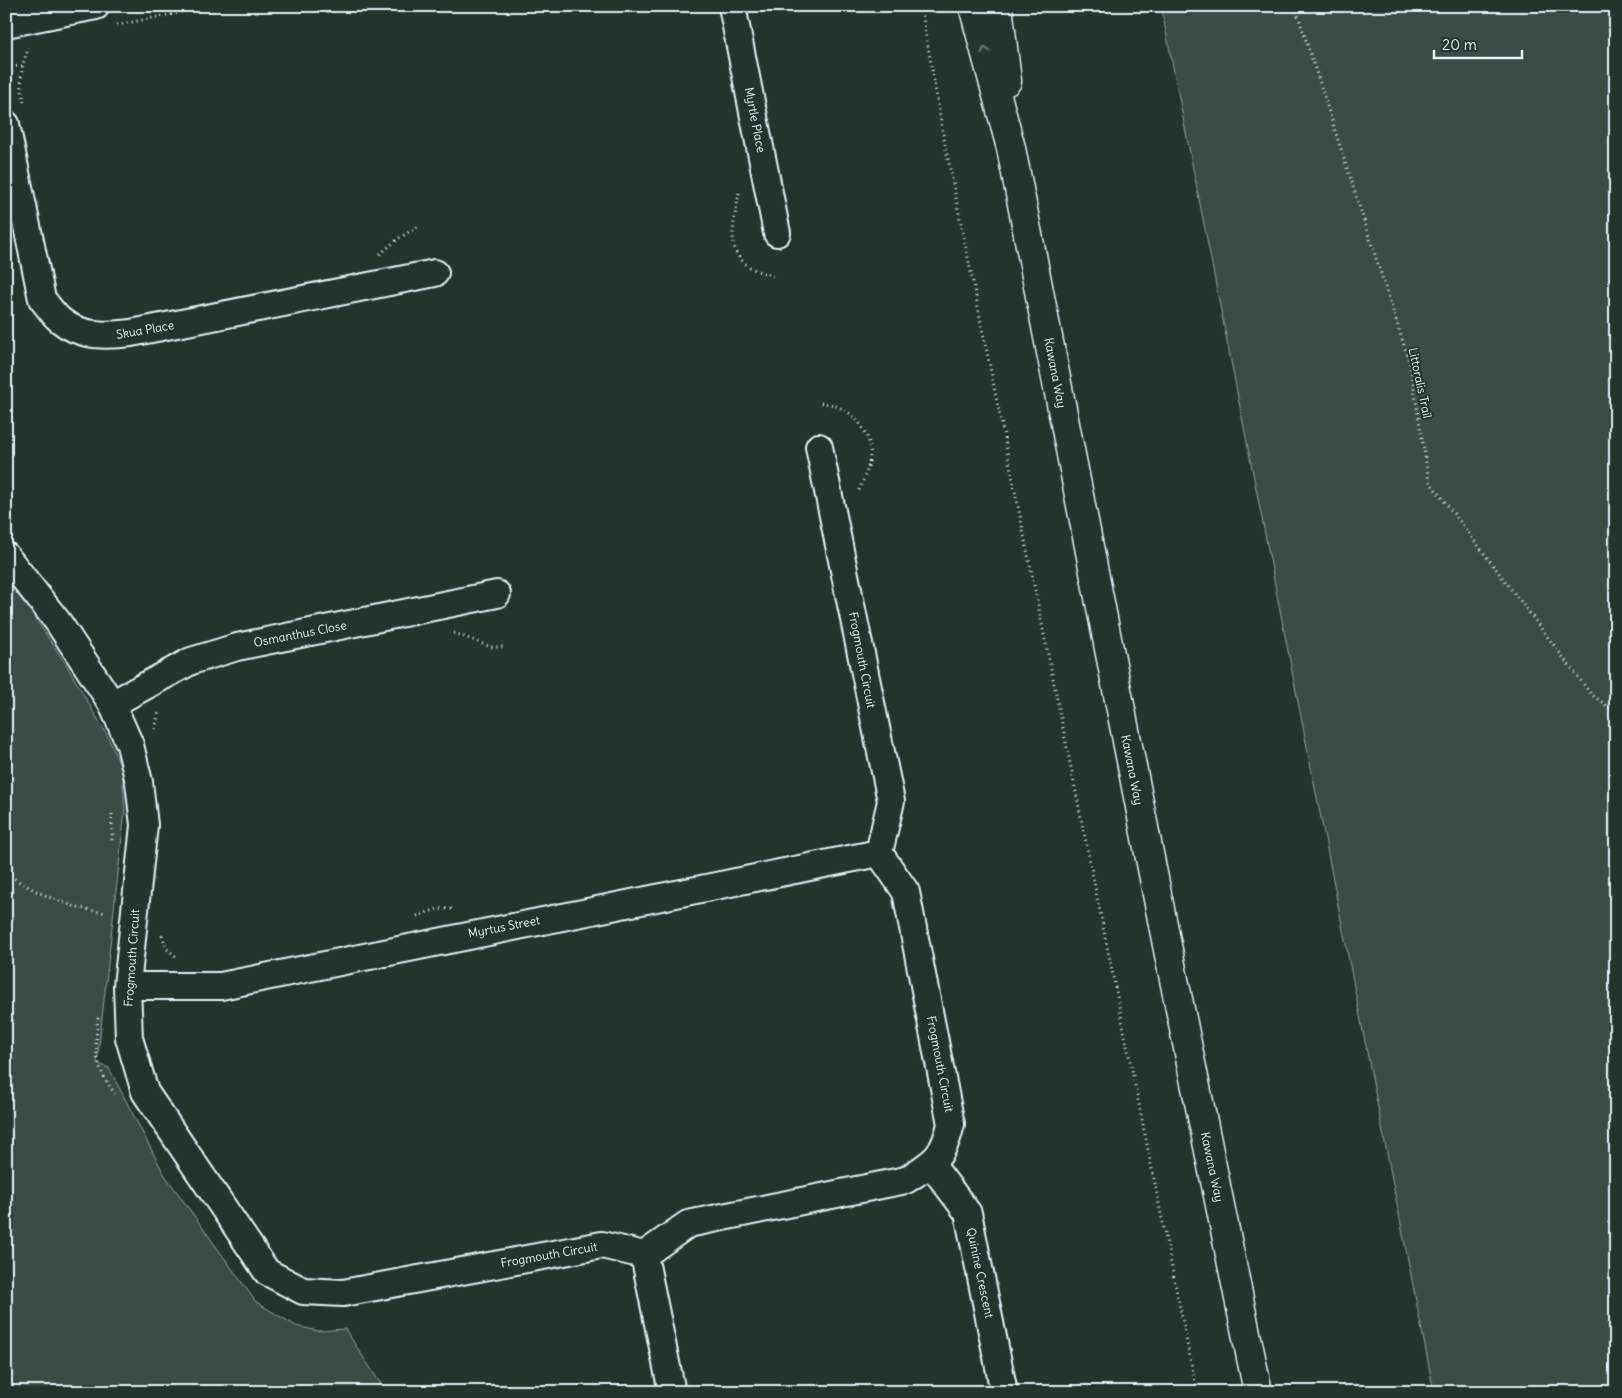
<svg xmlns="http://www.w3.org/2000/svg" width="1622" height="1398" viewBox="0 0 1622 1398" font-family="Delius,sans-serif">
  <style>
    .green { fill: #3e4b47; stroke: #939ea0 }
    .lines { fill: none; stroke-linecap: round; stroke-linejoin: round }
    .street-casing { stroke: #e8f1f8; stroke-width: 30 }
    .primary-casing { stroke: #e8f1f8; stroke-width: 31 }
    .path { stroke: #e8f1f8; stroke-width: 3; stroke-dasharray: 1 4; stroke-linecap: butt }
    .street { stroke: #26332d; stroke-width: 26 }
    .primary { stroke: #26332d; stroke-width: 28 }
    .oneway { stroke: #6a7674 }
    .labels { text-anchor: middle; stroke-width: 4; stroke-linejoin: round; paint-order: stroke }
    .street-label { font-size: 12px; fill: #e8f1f8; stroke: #26332d }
  </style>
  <rect width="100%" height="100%" fill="#26332d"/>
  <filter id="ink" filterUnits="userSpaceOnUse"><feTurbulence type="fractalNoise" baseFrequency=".02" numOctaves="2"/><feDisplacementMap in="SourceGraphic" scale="10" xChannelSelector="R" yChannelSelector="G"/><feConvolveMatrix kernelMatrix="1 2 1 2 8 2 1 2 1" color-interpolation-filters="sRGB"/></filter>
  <g filter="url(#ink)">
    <path class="green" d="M1161 6H1616V1392H1434Z
      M6 581 18 592 67 666 107 735 122 770 125 810 97 1063 109 1068 164 1174 256 1302 296 1326 318 1331 345 1329 386 1392H6Z"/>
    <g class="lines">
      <g class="street-casing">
        <path id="street" d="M732 6 777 233
          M6 24 96 6
          M6 124 42 299C48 306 53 314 60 320 80 337 107 336 131 333L435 273
          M6 556 58 622 112 704 130 745 139 782 144 825 127 986 129 1038 145 1092 267 1272 303 1291 343 1293 602 1245 644 1255 688 1224 906 1180C935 1161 943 1158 951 1124L906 892 879 853 891 801 819 447
          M112 704 191 661 237 647 497 594
          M127 986H221L879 853
          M931 1164 968 1213 1004 1392
          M644 1255 672 1392"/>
      </g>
      <g class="primary-casing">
        <path id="primary" d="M973 6 1011 148 1167 945 1258 1392
          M998 6 1007 81"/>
      </g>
      <path class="path" d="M921 6 943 134 1197 1392
        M1295 6 1410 364 1429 481 1591 694 1616 713
        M117 25 214 6
        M6 67 22 66
        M24 102C20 82 20 66 29 48
        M739 193C732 234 721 263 773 276
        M380 254 399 238 419 226
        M821 403C846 404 869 425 870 451 871 466 863 479 858 493
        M454 633 491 647H503
        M155 729 159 711
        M112 840V814
        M6 873C37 894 69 908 107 913
        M417 916 437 909H452
        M162 935 167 949 178 958
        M98 1018C94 1052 95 1066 115 1094"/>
      <use href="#street" class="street"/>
      <use href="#primary" class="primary"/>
    </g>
    <defs><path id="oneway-chevron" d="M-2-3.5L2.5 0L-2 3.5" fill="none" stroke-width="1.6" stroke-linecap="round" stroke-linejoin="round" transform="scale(1.25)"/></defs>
    <use class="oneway" href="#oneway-chevron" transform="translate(985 50) rotate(-105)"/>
  </g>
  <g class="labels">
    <g class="street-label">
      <text transform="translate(755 120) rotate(79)" y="4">Myrtle Place</text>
      <text transform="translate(145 330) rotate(-10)" y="4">Skua Place</text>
      <text transform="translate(1055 373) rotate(79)" y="4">Kawana Way</text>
      <text transform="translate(1420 383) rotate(78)" y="4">Littoralis Trail</text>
      <text transform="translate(300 634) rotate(-11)" y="4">Osmanthus Close</text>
      <text transform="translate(862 660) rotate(79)" y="4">Frogmouth Circuit</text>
      <text transform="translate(1132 770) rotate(79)" y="4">Kawana Way</text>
      <text transform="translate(504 927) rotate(-11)" y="4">Myrtus Street</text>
      <text transform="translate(132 958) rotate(-86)" y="4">Frogmouth Circuit</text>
      <text transform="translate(940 1064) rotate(79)" y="4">Frogmouth Circuit</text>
      <text transform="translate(1212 1167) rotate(78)" y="4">Kawana Way</text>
      <text transform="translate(549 1255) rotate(-10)" y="4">Frogmouth Circuit</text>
      <text transform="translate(980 1273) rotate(78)" y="4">Quinine Crescent</text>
    </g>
  </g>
  <rect width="1622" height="1398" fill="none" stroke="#26332d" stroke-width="25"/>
  <rect x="12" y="12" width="1597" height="1373" fill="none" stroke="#e8f1f8" stroke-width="2" filter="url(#ink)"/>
  <path d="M1434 50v8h88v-8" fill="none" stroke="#e8f1f8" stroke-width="2.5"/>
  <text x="1442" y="50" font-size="15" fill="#e8f1f8" stroke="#26332d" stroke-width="4" paint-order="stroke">20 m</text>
</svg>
